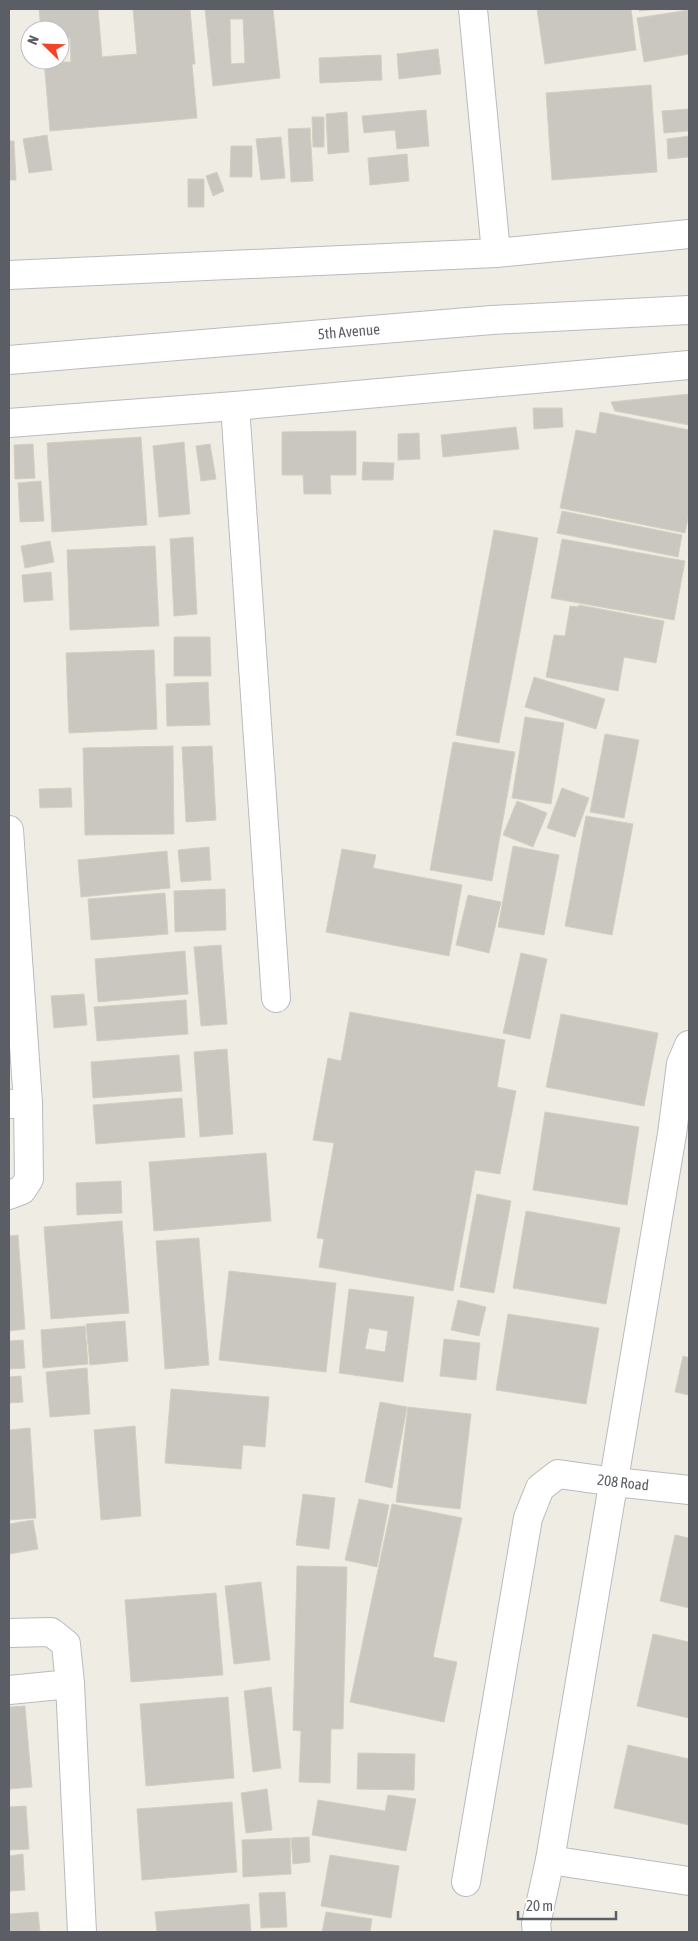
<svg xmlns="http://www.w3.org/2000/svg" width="698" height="1941" viewBox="0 0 698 1941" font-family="'Asap Condensed',sans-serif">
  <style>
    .building { fill: #cac7c0; stroke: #d4cfc1; fill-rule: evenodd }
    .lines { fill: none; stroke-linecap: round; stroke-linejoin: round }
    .minor-casing { stroke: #b8bbc0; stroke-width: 30 }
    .minor { stroke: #fff; stroke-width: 28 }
    .labels { text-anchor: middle; stroke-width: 4; stroke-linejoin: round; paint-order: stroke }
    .street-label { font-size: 15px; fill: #5b5f65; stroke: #fff }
  </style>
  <rect width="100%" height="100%" fill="#efede3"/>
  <path class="building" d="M39 9H98L102 57 137 54 133 9H190L195 64H192L197 118 50 131 44 60H56V62H71L70 38H60V30H41Z
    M205 9H273L280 78 213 86ZM230 19H243L245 63 231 64Z
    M537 9H631L636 50 545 64Z
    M639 9H661L639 11Z
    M689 10V54L644 62 637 18Z
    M438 49 441 74 399 79 397 54Z
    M381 55 382 80 320 83 319 58Z
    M651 85 657 172 552 180 546 93Z
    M689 109V131L664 133 662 111Z
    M426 110 429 146 397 149 395 130 364 133 362 116Z
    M347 112 349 152 328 154 326 114Z
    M312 117H324V147H313Z
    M310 128 313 181 291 182 288 129Z
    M47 135 52 170 29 173 23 139Z
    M689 136V157L668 159 667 139Z
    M281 137 285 178 261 180 256 139Z
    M9 141H14L16 180H9Z
    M231 146H252V177H230Z
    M407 154 409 181 370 185 368 158Z
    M217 172 224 191 213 196 206 176Z
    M188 179H204V207H188Z
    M689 394V425L615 411 611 402Z
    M533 408H562L563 427 534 429Z
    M600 412 689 430V513L685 533 560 508 576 430 596 434Z
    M516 427 519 449 443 457 441 435Z
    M356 431V475H330L331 494H304L303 475H282V432Z
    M419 433 420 459 398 460V434Z
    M141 437 147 525 52 532 47 443Z
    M184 442 190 514 159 517 153 446Z
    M33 444 35 478 15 479 14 445Z
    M210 444 216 479 201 481 196 446Z
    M363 462 394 463 393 480H362Z
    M41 481 44 521 20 522 18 483Z
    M562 511 682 535 678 557 557 533Z
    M494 530 538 538 499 743 456 735Z
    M193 537 197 614 174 616 170 539Z
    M562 539 685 561 674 620 551 598Z
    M50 541 54 562 25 568 21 546Z
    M155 546 159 626 70 630 67 550Z
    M51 572 53 600 24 602 22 575Z
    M579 605 664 621 656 663 624 657 618 691 546 677 554 635 565 636 570 606 578 607Z
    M174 637H210L211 676H174Z
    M154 650 157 729 69 733 66 653Z
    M534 677 605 699 596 729 525 707Z
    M208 682 210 725 167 726 166 684Z
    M525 717 564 723 551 804 512 798Z
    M605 734 639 740 624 818 590 812Z
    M453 742 515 752 492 881 430 870Z
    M173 746 174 834 85 835 83 748Z
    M212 746 216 820 186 822 182 747Z
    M71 788 72 807 40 808 39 789Z
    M562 788 589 798 575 837 547 828Z
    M517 801 547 813 533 847 503 835Z
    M586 816 633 824 612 935 565 926Z
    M513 846 559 855 544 935 498 927Z
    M209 847 211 880 181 882 178 850Z
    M342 849 376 855 373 868 462 885 449 956 326 932Z
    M167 851 170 888 81 897 78 860Z
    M225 889 226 930 175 932 174 891Z
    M165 893 168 934 91 940 88 899Z
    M468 895 501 902 489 953 456 945Z
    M221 945 227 1024 201 1026 194 947Z
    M185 951 188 994 98 1002 95 959Z
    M521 953 547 959 530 1039 503 1033Z
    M84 994 87 1025 54 1028 51 996Z
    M186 1000 188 1034 97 1041 94 1007Z
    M350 1012 505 1040 497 1087 516 1091 500 1174 475 1170 453 1291 319 1267 324 1239 317 1238 334 1143 313 1140 328 1058 341 1061Z
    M561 1014 658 1033 644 1106 546 1087Z
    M227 1049 233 1134 200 1137 194 1052Z
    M179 1055 182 1091 93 1098 91 1062Z
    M182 1098 185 1137 96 1144 93 1105Z
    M545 1112 639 1127 627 1205 533 1190Z
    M266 1153 271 1221 154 1231 149 1162Z
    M121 1181 122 1213 77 1215 76 1183Z
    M477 1194 511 1201 494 1293 460 1287Z
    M526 1211 620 1228 606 1304 513 1288Z
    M122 1221 129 1313 51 1319 44 1227Z
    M18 1235 25 1329 9 1331V1236Z
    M199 1238 209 1365 165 1369 156 1241Z
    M229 1271 336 1283 326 1372 219 1360Z
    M349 1289 414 1297 403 1382 339 1373ZM369 1328 388 1331 385 1352 365 1349Z
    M458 1300 486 1307 479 1336 451 1330Z
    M508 1314 599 1328 586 1404 496 1390Z
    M125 1321 128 1361 90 1365 86 1324Z
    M85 1326 88 1364 43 1368 41 1330Z
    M444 1339 480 1343 476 1380 440 1376Z
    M23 1340 25 1368 9 1369V1341Z
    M683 1356 689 1358V1395L675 1392Z
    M87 1368 90 1414 50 1417 46 1372Z
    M21 1376 23 1402 9 1403V1377Z
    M171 1389 269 1397 265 1447 243 1445 241 1469 165 1463Z
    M380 1402 407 1407 392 1488 365 1482Z
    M408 1407 471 1414 460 1509 396 1502Z
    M135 1426 141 1516 101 1520 94 1430Z
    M30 1428 36 1518 9 1520V1430Z
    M303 1494 335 1498 329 1549 296 1545Z
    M359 1499 389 1505 377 1567 345 1560Z
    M392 1504 462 1518 433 1657 457 1662 444 1722 350 1702Z
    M33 1520 38 1549 9 1554V1524Z
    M675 1535 689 1538V1608L660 1601Z
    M297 1566 347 1567 343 1729H331L330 1783 299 1782 301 1731 293 1730Z
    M261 1582 270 1660 234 1664 225 1586Z
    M216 1593 223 1675 131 1682 125 1600Z
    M653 1634 689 1642V1718L637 1706Z
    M271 1687 281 1768 253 1772 244 1691Z
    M228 1697 234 1778 146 1786 140 1704Z
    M25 1706 32 1787 9 1789V1707Z
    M628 1745 689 1759V1825L614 1808Z
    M358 1753 415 1754 414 1790 357 1789Z
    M267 1789 272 1830 246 1833 241 1793Z
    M388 1795 416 1799 406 1851 312 1835 318 1800 385 1811Z
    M232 1802 237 1872 142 1880 137 1809Z
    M26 1806 29 1849 9 1850V1807Z
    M309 1837 310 1862 293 1864 291 1838Z
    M290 1838 291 1874 243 1877 242 1840Z
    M23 1854 25 1890 9 1891V1856Z
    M330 1855 399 1866 391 1918 321 1906Z
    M285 1892 287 1927 261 1928 259 1893Z
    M249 1904 251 1932H157L155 1912Z
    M38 1912 40 1932H9V1914Z
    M326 1912 372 1919 370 1932H322Z"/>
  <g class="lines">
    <g class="minor-casing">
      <g id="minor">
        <path d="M473 9 496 253"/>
        <path d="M9 275 496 253 689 234"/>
        <path id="s1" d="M9 360 492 320 689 310"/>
        <path d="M235 406 276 998"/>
        <path d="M9 423 235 406 689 365"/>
        <path d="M9 830 28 1103"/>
        <path d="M9 1104 28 1103 29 1179 22 1190 9 1195"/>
        <path d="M9 1633 51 1632 66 1644 70 1684 9 1690"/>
        <path d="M70 1684 82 1932"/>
        <path d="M550 1860 672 1134 681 1064 689 1045"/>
        <path id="s2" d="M466 1882 528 1518 540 1488 558 1474 615 1482 689 1490"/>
        <path d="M537 1932 536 1924 550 1860 689 1881"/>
      </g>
    </g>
    <use href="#minor" class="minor"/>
  </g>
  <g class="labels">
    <g class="street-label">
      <text dy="5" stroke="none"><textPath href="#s1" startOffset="341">5th Avenue</textPath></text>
      <text dy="5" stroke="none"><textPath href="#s2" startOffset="490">208 Road</textPath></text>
    </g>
  </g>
  <rect width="698" height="1941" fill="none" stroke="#5b5f65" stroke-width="20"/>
  <g transform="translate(45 45) rotate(293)"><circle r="24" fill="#ffffff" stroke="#bdbfc1"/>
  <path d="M0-4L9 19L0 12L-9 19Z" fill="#f24227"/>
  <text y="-8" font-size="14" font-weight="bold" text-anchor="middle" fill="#5b5f65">N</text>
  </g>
  <path d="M518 1911v8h98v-8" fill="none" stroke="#5b5f65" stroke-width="2.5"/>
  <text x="526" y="1911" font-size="15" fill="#5b5f65" stroke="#ffffff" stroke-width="4" paint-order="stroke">20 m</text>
</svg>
